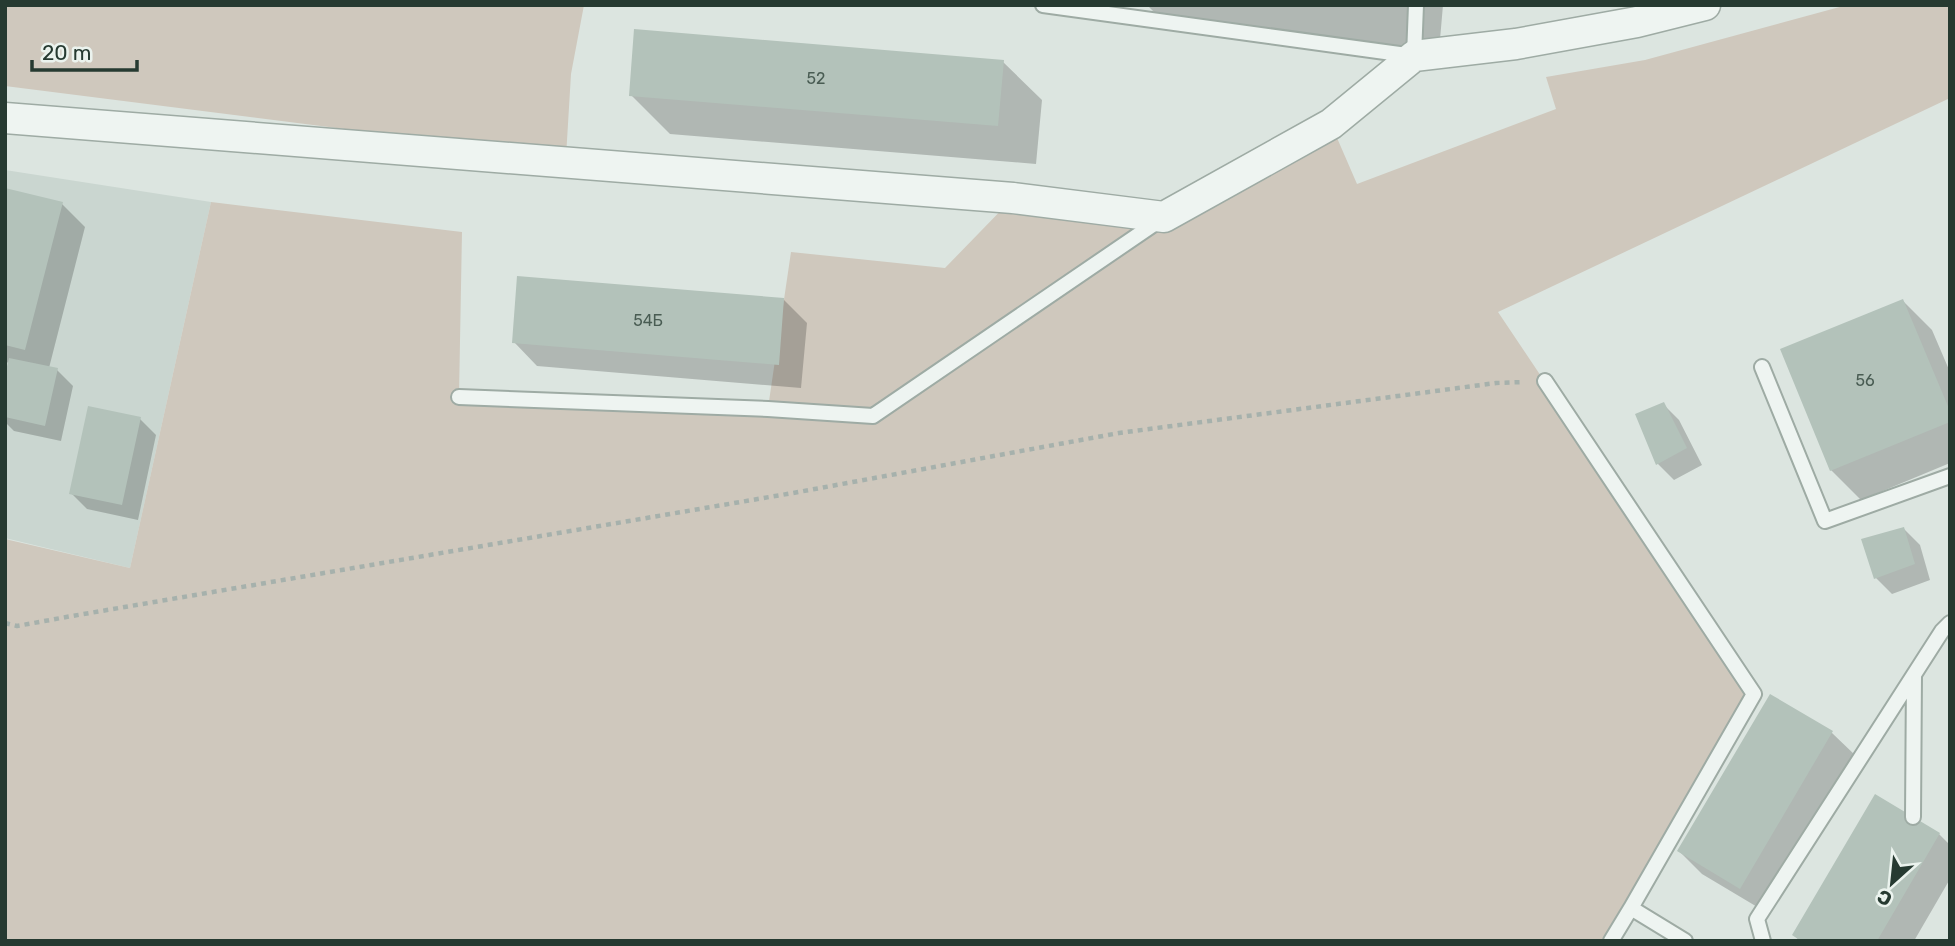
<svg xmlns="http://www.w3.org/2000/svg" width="1955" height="946" viewBox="0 0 1955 946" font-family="Rubik,sans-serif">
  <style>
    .built { fill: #cad6d0 }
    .green { fill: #cfc8bd }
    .shadow { fill: #0003 }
    .building { fill: #b3c2ba }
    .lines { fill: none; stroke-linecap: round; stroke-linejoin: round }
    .lane-casing { stroke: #9eaba4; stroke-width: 18 }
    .street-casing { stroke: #9eaba4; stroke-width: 33 }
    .path { stroke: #a6b1ac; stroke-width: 4.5; stroke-dasharray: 5 5; stroke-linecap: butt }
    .lane { stroke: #eef4f1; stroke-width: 14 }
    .street { stroke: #eef4f1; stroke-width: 30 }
    .labels { text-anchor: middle; stroke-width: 6; stroke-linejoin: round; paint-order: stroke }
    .number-label { font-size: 16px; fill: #495c53 }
  </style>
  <rect width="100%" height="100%" fill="#dce5e0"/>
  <path class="built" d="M5 170 211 202 130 568 5 538Z"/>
  <path class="green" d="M5 5H584L571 74 566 157 5 86Z
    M1847 5H1950V98L1498 312 1754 694 1606 941H5V539L130 568 211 202 462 232 459 396 768 408 791 252 945 268 1013 198 1164 217 1331 124 1357 184 1556 109 1546 77 1645 60Z"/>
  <path class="shadow" d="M1147 5H1443L1439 51 1167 25Z
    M1003 62 1042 100 1036 164 670 134 631 95Z
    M5 190 62 204 85 227 49 368 57 370 73 386 61 441 14 431 5 422V383L10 363 5 362Z
    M783 299 807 323 801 388 537 366 514 342Z
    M1903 301 1932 330 1950 372V463L1861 500 1831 470Z
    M1663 404 1679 420 1702 465 1674 480 1658 464Z
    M140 419 156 435 138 520 87 509 71 493Z
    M1904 529 1920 545 1930 580 1892 594 1876 578Z
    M1771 696 1832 733 1856 756 1764 911 1702 874 1679 851Z
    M1939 834 1950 845V879L1914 941H1800L1794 935Z"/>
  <path class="building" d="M634 29 1004 60 998 126 629 96Z
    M5 188 63 202 25 350 5 345Z
    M517 276 784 298 779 365 512 343Z
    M1903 299 1950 411V422L1830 471 1780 349Z
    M9 358 58 368 45 426 5 417V375Z
    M1664 402 1687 448 1656 465 1635 414Z
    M88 406 141 417 122 505 69 494Z
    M1904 527 1915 564 1874 579 1861 539Z
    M1770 694 1833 731 1740 889 1677 851Z
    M1875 794 1940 833 1877 941H1801L1792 935Z"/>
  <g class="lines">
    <g class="lane-casing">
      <path id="lane" d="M1043 5 1414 56 1416 5
        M1762 367 1825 521 1950 476
        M1545 381 1754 694 1631 908
        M459 397 768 409 873 416 1160 220
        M1913 817 1914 675
        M1611 941 1631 908 1685 941
        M1763 941 1757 919 1942 631 1950 623"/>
    </g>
    <g class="street-casing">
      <path id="street" d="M5 118 1013 198 1164 217 1331 124 1414 56 1516 44 1637 22 1705 5"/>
    </g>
    <path class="path" d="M5 623 17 626 72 616 793 493 1119 433 1496 383 1524 382"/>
    <use href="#lane" class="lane"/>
    <use href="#street" class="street"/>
  </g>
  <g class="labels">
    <g class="number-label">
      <text x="816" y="84">52</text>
      <text x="648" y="326">54Б</text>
      <text x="1865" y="386">56</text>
    </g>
  </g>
  <rect width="1955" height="946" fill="none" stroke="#263a31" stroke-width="14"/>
  <g transform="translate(1892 883) rotate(207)" stroke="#ebf3ee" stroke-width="5" paint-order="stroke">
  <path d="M0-5L12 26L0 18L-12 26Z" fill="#263a31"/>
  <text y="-10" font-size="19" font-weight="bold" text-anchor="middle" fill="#263a31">С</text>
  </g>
  <path d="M32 60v10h105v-10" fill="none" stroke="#263a31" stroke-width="3.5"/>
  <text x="42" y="60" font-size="21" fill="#263a31" stroke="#ebf3ee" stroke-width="5" paint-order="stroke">20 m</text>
</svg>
